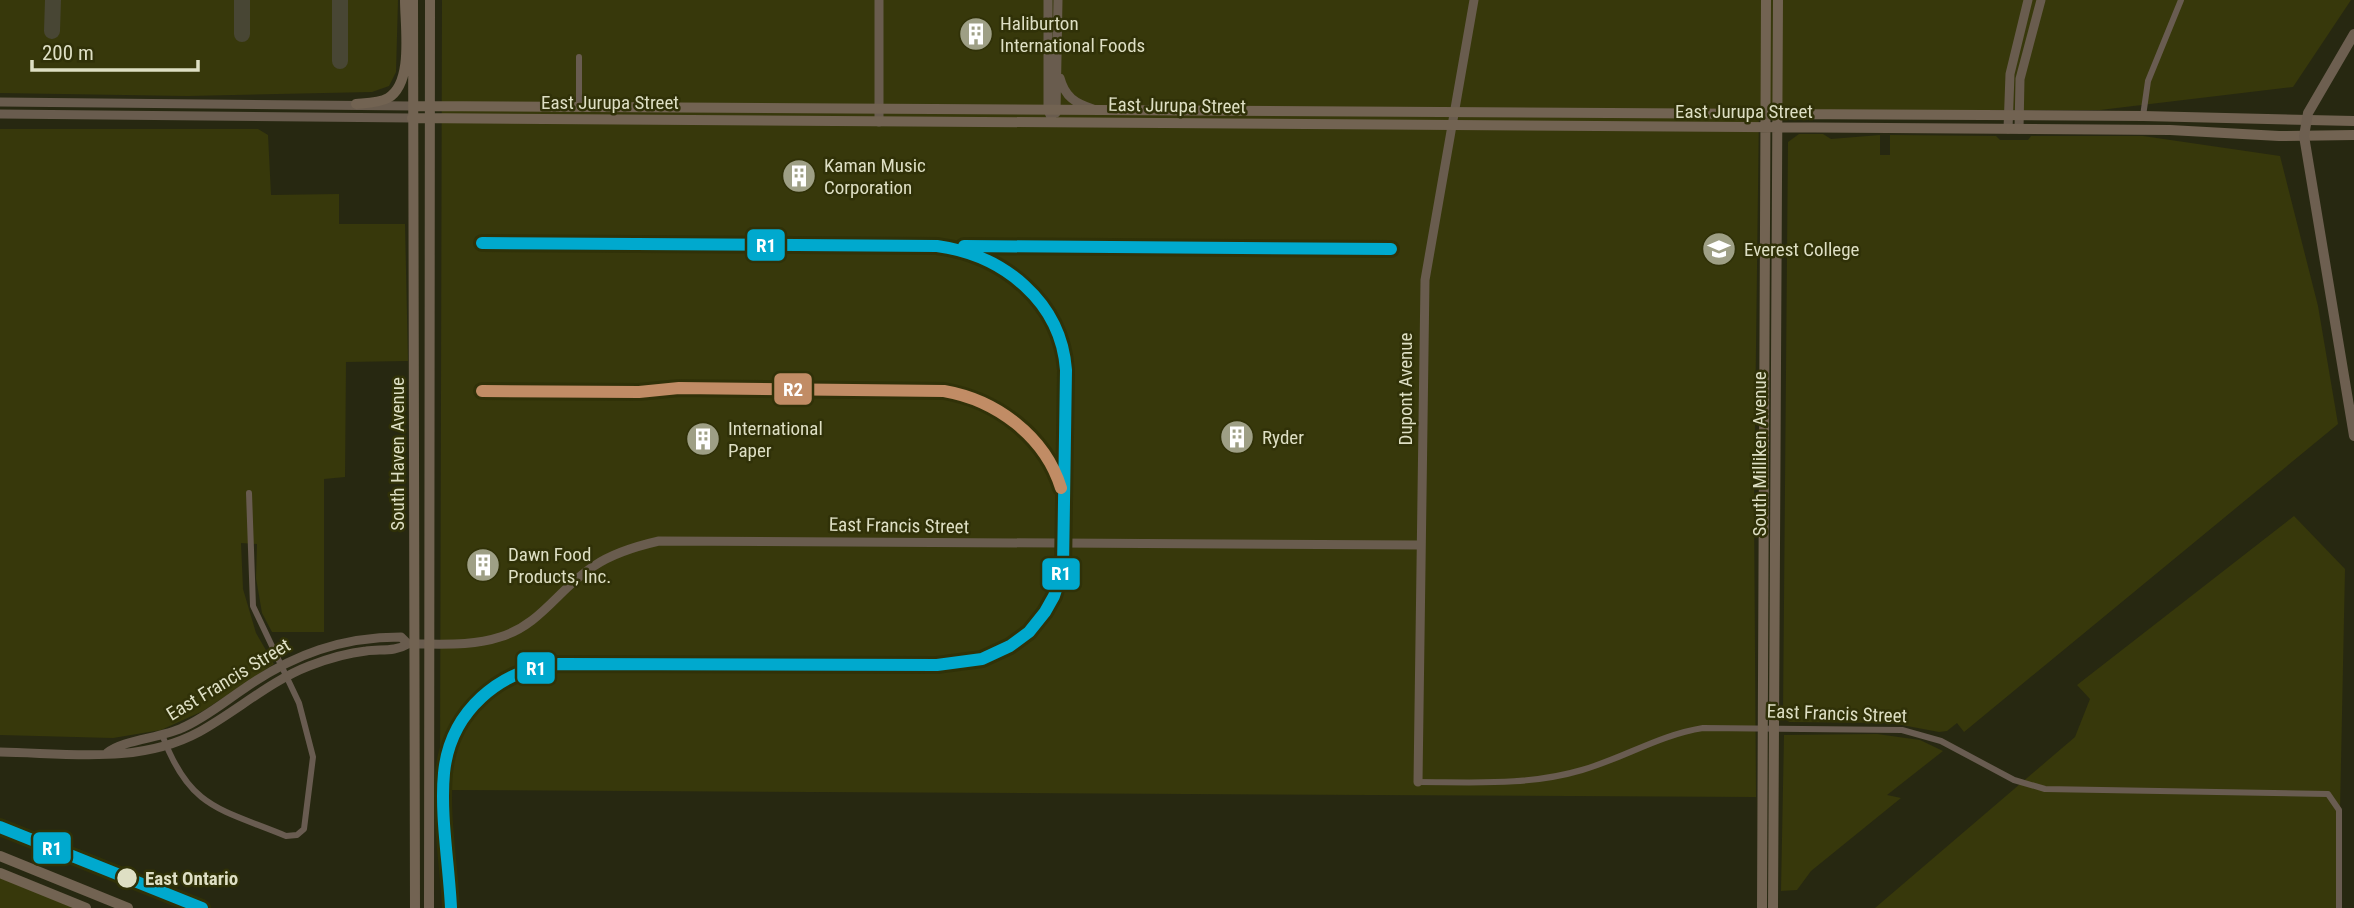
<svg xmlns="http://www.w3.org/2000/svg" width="2354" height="908" viewBox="0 0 2354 908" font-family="'Roboto Condensed',sans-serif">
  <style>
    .built { fill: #37380b }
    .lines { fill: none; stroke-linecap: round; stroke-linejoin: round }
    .taxiway { stroke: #484634; stroke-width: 16 }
    .street { stroke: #695c51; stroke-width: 6 }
    .secondary { stroke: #695c4e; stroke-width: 9 }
    .primary { stroke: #726352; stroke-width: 10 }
    .highway { stroke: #6d5f50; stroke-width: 10 }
    .rail { stroke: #696456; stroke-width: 2; stroke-dasharray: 14 7; stroke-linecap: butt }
    .rail-1-casing { stroke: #303108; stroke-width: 18 }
    .rail-2-casing { stroke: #303108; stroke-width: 18 }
    .rail-1 { stroke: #00a9ce; stroke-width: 12 }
    .rail-2 { stroke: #c18c65; stroke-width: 12 }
    .stop-dot { fill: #dedfc4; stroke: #303108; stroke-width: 2.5 }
    .labels { text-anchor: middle; stroke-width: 5; stroke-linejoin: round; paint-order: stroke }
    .poi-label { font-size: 19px; fill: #dedfc4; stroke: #303108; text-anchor: start }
    .street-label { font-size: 19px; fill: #dedfc4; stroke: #303108 }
    .stop-label { font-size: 19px; font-weight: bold; fill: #dedfc4; stroke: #303108; text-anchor: start }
    .line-badge { stroke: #303108; stroke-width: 2.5 }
    .badge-label { font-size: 19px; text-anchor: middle; font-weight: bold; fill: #fff }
  </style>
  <rect width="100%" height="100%" fill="#272811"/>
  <path class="built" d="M0 0H398L396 72 389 86 372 92 187 96 0 93Z
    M442 0H2351L2293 87 2100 110H1759L1754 506 1756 797 440 790Z
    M0 129H258L268 135 271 195 339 194V224H405L408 361 346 362 345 477 324 479V632H272L262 613 256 578 257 544 241 543 243 589 256 633 274 664 203 711 161 730 113 738 0 735Z
    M1799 134H1823L1831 139 1880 135V155H1890V135L1996 136 2000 140H2028L2031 136H2143L2280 156 2318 306 2338 424 1964 732 1957 723 1947 731 1939 732 1891 723 1789 722 1783 715 1788 142Z
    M2294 516 2345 569 2338 908H1875L2075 737 2090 699 2077 685Z
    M1877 734 1920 740 1943 751 1887 795 1901 798 1811 871 1797 890 1781 891 1784 735Z
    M0 878 75 908H0Z"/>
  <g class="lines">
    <path class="taxiway" d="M52 31 53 0
      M242 34V0
      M340 61V0"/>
    <path class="street" d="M579 105V57
      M2143 116 2148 81 2181 0
      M163 737C190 809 221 809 286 836L297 835 304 829 313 757 299 703 253 606 249 493
      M1418 782C1473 782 1528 786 1582 770 1624 758 1659 735 1703 728L1902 730 1941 741 2014 780 2045 789 2328 794 2339 810V908"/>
    <path class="secondary" d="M1048 0V110L1053 122
      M1060 78C1065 97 1075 103 1093 109
      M0 102 413 106
      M1056 113 1058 0
      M0 114 412 118
      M879 122V0
      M2008 129 2010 74 2028 0
      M2019 129 2020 79 2041 0
      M415 644C444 644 473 646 500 637 541 625 560 587 594 566 613 553 637 546 659 541L1421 545
      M0 752C67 753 138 765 199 732 237 711 270 681 309 666 327 659 347 653 366 651 381 649 395 652 408 644L401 637C342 637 294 654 245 688 224 702 205 718 182 728 161 738 122 740 107 753
      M1418 782 1425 280 1474 0"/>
    <path class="primary" d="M413 0 415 908
      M356 104C366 103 379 103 388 98 414 83 405 27 405 0
      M413 106 2143 116 2354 121
      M412 118 2170 130 2279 136 2354 135
      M0 856 128 908
      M0 873 86 908
      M429 908 430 0
      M1762 908 1766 0
      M1773 908 1778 0"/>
    <path class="highway" d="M2354 34 2308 113 2304 136 2354 436"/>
    <path class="rail" d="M962 246 1391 249
      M482 391 639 392 679 388 944 391C996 400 1047 437 1062 489
      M451 908C449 865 440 815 444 773 450 712 499 669 559 664L937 665 982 659 1010 646 1029 632 1045 612 1054 596 1063 568 1066 370C1061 302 1004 255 937 246L482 243"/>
    <g class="rail-1-casing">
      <path id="rail-1" d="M964 246 1391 249
        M0 827 202 908
        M451 908C449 865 440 815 444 773 450 712 499 669 559 664L937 665 982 659 1010 646 1029 632 1045 612 1054 596 1063 568 1066 370C1061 302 1004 255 937 246L482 243"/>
    </g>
    <g class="rail-2-casing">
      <path id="rail-2" d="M482 391 639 392 679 388 944 391C996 400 1045 436 1061 488"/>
    </g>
    <use href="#rail-1" class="rail-1"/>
    <use href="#rail-2" class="rail-2"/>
  </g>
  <defs>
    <g id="building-disc" transform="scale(1.75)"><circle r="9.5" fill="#9e9f85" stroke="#303108"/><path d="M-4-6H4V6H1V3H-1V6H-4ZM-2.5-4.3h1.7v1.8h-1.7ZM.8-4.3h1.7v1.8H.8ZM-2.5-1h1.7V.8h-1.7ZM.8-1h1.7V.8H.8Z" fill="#fff"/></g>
    <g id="university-disc" transform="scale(1.75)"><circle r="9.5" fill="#9e9f85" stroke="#303108"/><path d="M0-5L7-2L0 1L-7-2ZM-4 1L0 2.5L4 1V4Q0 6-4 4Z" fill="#fff"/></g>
  </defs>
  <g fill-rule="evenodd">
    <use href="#building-disc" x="976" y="34"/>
    <use href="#building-disc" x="799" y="176"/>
    <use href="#university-disc" x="1719" y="249"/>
    <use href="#building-disc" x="1237" y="437"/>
    <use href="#building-disc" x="703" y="439"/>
    <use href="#building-disc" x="483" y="565"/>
  </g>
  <circle class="stop-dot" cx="127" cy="878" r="11"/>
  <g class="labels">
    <g class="poi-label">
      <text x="1000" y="30">Haliburton<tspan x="1000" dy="22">International Foods</tspan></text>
      <text x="824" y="172">Kaman Music<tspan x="824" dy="22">Corporation</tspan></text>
      <text x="1744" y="256">Everest College</text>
      <text x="728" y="435">International<tspan x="728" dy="22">Paper</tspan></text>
      <text x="1262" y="444">Ryder</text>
      <text x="508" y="561">Dawn Food<tspan x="508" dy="22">Products, Inc.</tspan></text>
    </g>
    <g class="street-label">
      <text x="610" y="109">East Jurupa Street</text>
      <text transform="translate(1177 105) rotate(1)" y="7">East Jurupa Street</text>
      <text x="1744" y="118">East Jurupa Street</text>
      <text transform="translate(1405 389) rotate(-90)" y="7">Dupont Avenue</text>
      <text transform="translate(397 454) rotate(-90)" y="7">South Haven Avenue</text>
      <text transform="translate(1759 454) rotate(-90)" y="7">South Milliken Avenue</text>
      <text transform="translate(899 525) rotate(1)" y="7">East Francis Street</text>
      <text transform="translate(228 679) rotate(-31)" y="7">East Francis Street</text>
      <text transform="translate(1837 713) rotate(2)" y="7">East Francis Street</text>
    </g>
    <g class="stop-label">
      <text x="145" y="885">East Ontario</text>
    </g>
  </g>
  <g class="line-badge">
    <rect x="746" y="228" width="40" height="34" rx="7" fill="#00a9ce"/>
    <rect x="773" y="372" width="40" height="34" rx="7" fill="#c18c65"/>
    <rect x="1041" y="557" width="40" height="34" rx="7" fill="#00a9ce"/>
    <rect x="516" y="651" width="40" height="34" rx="7" fill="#00a9ce"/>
    <rect x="32" y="831" width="40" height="34" rx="7" fill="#00a9ce"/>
  </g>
  <g class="badge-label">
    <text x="766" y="252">R1</text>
    <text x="793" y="396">R2</text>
    <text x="1061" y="580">R1</text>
    <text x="536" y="675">R1</text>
    <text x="52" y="855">R1</text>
  </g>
  <path d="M32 60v10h166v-10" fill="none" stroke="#dedfc4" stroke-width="3.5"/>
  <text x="42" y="60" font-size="21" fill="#dedfc4" stroke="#303108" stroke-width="5" paint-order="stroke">200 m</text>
</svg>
